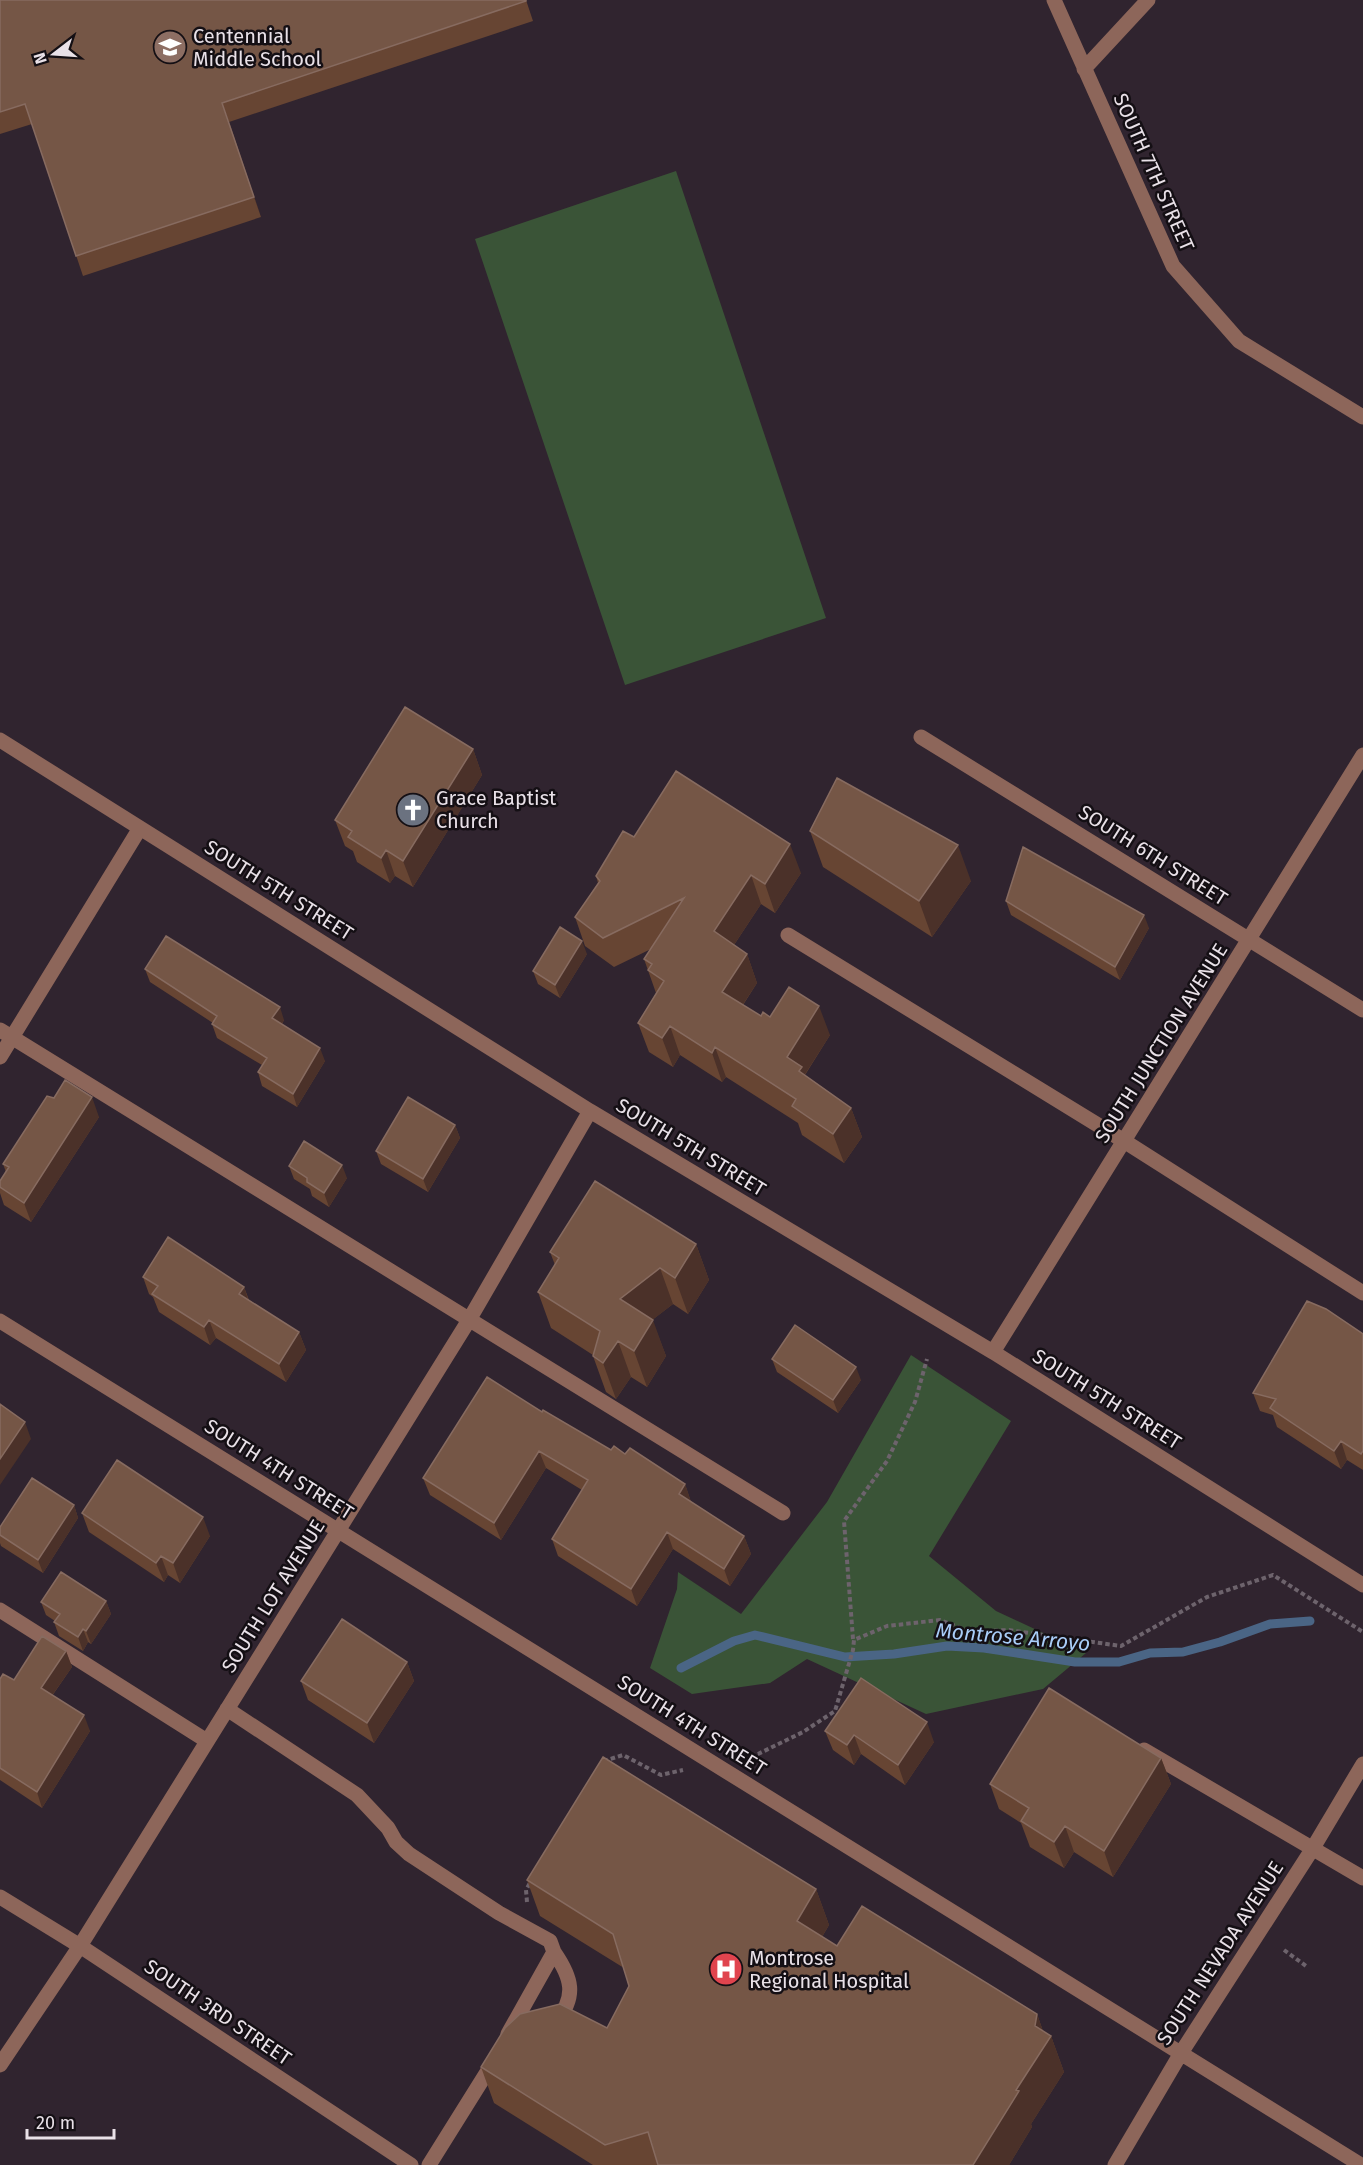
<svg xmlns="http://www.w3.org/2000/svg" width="1363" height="2165" viewBox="0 0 1363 2165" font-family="'Fira Sans',sans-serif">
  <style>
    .green { fill: #3a5437 }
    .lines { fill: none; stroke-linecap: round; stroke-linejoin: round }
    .stream { stroke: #4a6585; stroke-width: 9 }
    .path { stroke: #6d636c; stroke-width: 4; stroke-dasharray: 4.5 3; stroke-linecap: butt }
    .minor { stroke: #8d665a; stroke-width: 15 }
    .wall { fill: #674533 }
    .shaded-wall { fill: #4b3129 }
    .building { fill: #755646; stroke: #876b60; stroke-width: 1.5 }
    .labels { text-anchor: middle; stroke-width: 5; stroke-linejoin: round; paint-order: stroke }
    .poi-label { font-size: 20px; fill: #e9e1e8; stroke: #140f14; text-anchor: start }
    .street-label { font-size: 20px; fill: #e9e1e8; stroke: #140f14 }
    .water-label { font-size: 21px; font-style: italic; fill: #a9cdf8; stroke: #140f14 }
  </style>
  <rect width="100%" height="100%" fill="#30242f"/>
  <path class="green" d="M676 171 826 618 625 685 475 239Z
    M911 1355 1011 1421 929 1556 996 1611 1086 1653 1043 1689 926 1714 807 1659 770 1683 692 1694 650 1668 677 1589 678 1572 741 1614 827 1502Z"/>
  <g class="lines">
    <path class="stream" d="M681 1668 734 1641 755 1635 845 1657 894 1654 947 1646 984 1648 1075 1662H1119L1150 1653 1183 1652 1220 1642 1270 1624 1310 1621"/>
    <path class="path" d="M853 1639 844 1521 887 1461 915 1402 927 1359
      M743 1757 758 1754 803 1732 835 1711 853 1650 854 1640 887 1626 940 1620 971 1632 1008 1630 1121 1646 1207 1597 1273 1575 1363 1632
      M605 1763 607 1760 623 1755 661 1775 683 1770
      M527 1902 526 1890 531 1881
      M1284 1950 1306 1966"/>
    <path class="minor" d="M1054 0 1173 266 1239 341 1363 417
      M1084 69 1148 0
      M921 737 1363 1010
      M0 740 590 1111 993 1352 1363 1585
      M788 935 1124 1141 1363 1293
      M0 1030 783 1513
      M0 1057 140 828
      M0 1321 1361 2165
      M993 1352 1363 755
      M0 1610 207 1741
      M227 1709 357 1795 388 1828 396 1842 409 1854 499 1913 550 1941 554 1952 508 2034
      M1144 1750 1363 1878
      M0 1897 80 1946 411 2165
      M554 1952C572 1978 577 1996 556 2022
      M0 2065 80 1946 469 1320 590 1111
      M429 2165 494 2061
      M1115 2165 1181 2053 1313 1848 1363 1764"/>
  </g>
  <path class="wall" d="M0 0H526L533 21 229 122 261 217 83 276 32 124 0 134Z
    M473 749 482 775 413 887 395 876 390 883 357 862 353 851 345 846 335 820Z
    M810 831 971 881 932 937 823 867Z
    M634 837 801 873 775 913 761 904 734 945 747 954 757 983 743 1005 761 1016 770 1017 830 1035 805 1075 851 1108 862 1137 844 1163 802 1135 798 1123 726 1077 722 1082 680 1055 673 1067 649 1052 638 1023 656 993 644 959 651 949 614 967 585 946 575 917 598 883 596 876Z
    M1006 901 1149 928 1120 980 1011 915Z
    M587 954 560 998 538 984 533 971Z
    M145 969 284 1020 282 1024 325 1061 297 1107 262 1086 258 1072 262 1065 217 1038 212 1024 213 1023 150 982Z
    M54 1098 99 1117 31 1222 4 1205 0 1193V1181L6 1172 3 1164Z
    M455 1125 460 1138 428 1192 381 1164 376 1151Z
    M289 1166 347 1178 329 1207 312 1196 310 1189 294 1179Z
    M696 1244 709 1280 688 1314 673 1304 652 1320 666 1356 647 1387 631 1377 616 1399 606 1392 593 1356V1355L551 1328 538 1292 555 1265 550 1252Z
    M143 1277 244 1287 249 1300 299 1332 306 1350 286 1382 216 1338 210 1345 159 1312 153 1297 149 1294Z
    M1363 1334V1470L1347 1460 1341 1469 1277 1427 1273 1415 1260 1411 1253 1393Z
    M772 1359 861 1380 838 1413 777 1372Z
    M542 1412 611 1450 625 1454 685 1484 691 1502 744 1536 751 1554 730 1586 673 1549 637 1606 558 1556 552 1539 582 1490 546 1468 501 1540 430 1495 423 1478Z
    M74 1505 78 1518 43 1573 1 1546 0 1543V1527Z
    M82 1513 210 1536 180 1583 168 1575 164 1582 89 1532Z
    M106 1601 111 1614 91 1644 88 1642 83 1651 59 1636 54 1622 55 1621 46 1615 41 1602Z
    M66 1651 72 1667 52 1696 90 1731 42 1808 0 1780V1679L14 1680Z
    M407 1662 414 1681 374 1743 308 1700 301 1681Z
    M825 1731 934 1742 905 1785 861 1754 854 1765 833 1750Z
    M1161 1758 1171 1784 1113 1877 1074 1852 1064 1868 1030 1847 1021 1823 999 1809 990 1784Z
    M527 1880 816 1889 829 1925 822 1937 837 1946 1037 2014 1043 2031 1051 2036 1064 2072 1031 2124 1032 2127 1009 2165H593L494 2103 481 2067 607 2028 629 1986 624 1968 540 1916Z"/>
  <path class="shaded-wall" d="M222 103 229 122 261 217 254 197Z
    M473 749 482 775 413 887 403 861Z
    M790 844 801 873 775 913 765 884Z
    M958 845 971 881 932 937 919 901Z
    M386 850 395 876 390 883 381 858Z
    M751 875 761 904 724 960 714 931Z
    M1144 915 1149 928 1120 980 1115 967Z
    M582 941 587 954 560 998 555 985Z
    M747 954 757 983 732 1021 722 992Z
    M819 1006 830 1035 802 1079 787 1057Z
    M280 1007 284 1020 277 1032 272 1018Z
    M670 1026 680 1055 673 1067 662 1038Z
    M715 1047 726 1077 722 1082 712 1053Z
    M320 1048 325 1061 297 1107 293 1094Z
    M92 1097 99 1117 31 1222 24 1203Z
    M851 1108 862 1137 844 1163 833 1134Z
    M455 1125 460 1138 428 1192 423 1179Z
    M342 1165 347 1178 329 1207 324 1193Z
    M696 1244 709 1280 688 1314 675 1278Z
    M660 1268 673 1304 633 1335 620 1299Z
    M244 1287 250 1305 239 1294Z
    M209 1320 216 1338 210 1345 204 1327Z
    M653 1320 666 1356 647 1387 634 1351Z
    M299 1332 306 1350 286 1382 279 1364Z
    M618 1341 631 1377 616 1399 603 1363Z
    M856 1367 861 1380 838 1413 833 1400Z
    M25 1422 31 1439 0 1485V1459Z
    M1341 1441 1347 1460 1341 1469 1334 1451Z
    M539 1451 546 1468 501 1540 494 1523Z
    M685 1484 691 1502 679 1494Z
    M74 1505 78 1518 43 1573 38 1560Z
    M203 1517 210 1536 180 1583 173 1563Z
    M667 1532 673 1549 637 1606 631 1589Z
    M744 1536 751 1554 730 1586 724 1569Z
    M161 1556 168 1575 164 1582 156 1563Z
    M106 1601 111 1614 91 1644 86 1631Z
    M83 1629 88 1642 83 1651 78 1637Z
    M66 1651 72 1667 46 1704 41 1688Z
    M407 1662 414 1681 374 1743 367 1723Z
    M84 1715 90 1731 42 1808 37 1792Z
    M927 1722 934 1742 905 1785 898 1765Z
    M854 1735 861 1754 854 1765 847 1745Z
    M1161 1758 1171 1784 1113 1877 1104 1851Z
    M1065 1826 1074 1852 1064 1868 1054 1842Z
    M816 1889 829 1925 810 1957 797 1921Z
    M1037 2014 1047 2043 1051 2036 1064 2072 1031 2124 1032 2127 1009 2165H973L1035 2026Z"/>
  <path class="building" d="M0 0H526V1L222 103 254 197 76 256 25 104 0 112Z
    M405 707 473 749 403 861 386 850 381 858 348 837 352 831 335 820Z
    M676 771 790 844 765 884 751 875 714 931 747 954 722 992 761 1016 763 1012 770 1017 789 987 819 1006 787 1057 802 1067 799 1071 851 1108 833 1134 792 1106 796 1099 715 1047 712 1053 670 1026 662 1038 638 1023 664 981 648 970 652 964 644 959 684 898 603 938 575 917 600 881 596 876 623 831 634 837Z
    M837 778 958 845 919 901 810 831Z
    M1023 847 1144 915 1115 967 1006 901Z
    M560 927 582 941 555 985 533 971Z
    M166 936 280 1007 272 1018 320 1048 293 1094 258 1072 267 1058 212 1024 217 1016 145 969Z
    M65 1080 92 1097 24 1203 0 1187V1181L9 1167 3 1164 47 1096 54 1098Z
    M408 1097 455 1125 423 1179 376 1151Z
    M304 1141 342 1165 324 1193 307 1182V1178L289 1166Z
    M595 1181 696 1244 675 1278 660 1268 620 1299 653 1320 634 1351 618 1341 603 1363 593 1356 600 1331 538 1292 559 1258 550 1252Z
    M168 1237 244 1287 239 1294 299 1332 279 1364 209 1320 204 1327 152 1294 158 1286 143 1277Z
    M1307 1301 1326 1309 1363 1334V1451L1361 1454 1341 1441 1334 1451 1270 1408 1276 1399 1253 1393Z
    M795 1325 856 1367 833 1400 772 1359Z
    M487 1377 542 1412 543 1410 611 1450 614 1446 625 1454 630 1448 685 1484 679 1494 744 1536 724 1569 667 1532 631 1589 552 1539 588 1480 539 1451 494 1523 423 1478Z
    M0 1404 25 1422 0 1459Z
    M117 1460 203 1517 173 1563 161 1556 156 1563 82 1513Z
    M32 1478 74 1505 38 1560 0 1535V1527Z
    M61 1572 106 1601 86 1631 83 1629 78 1637 54 1622 60 1614 41 1602Z
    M342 1619 407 1662 367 1723 301 1681Z
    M42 1636 66 1651 41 1688 84 1715 37 1792 0 1768V1679L3 1674 14 1680Z
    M861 1678 927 1722 898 1765 854 1735 847 1745 825 1731Z
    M1049 1688 1161 1758 1104 1851 1065 1826 1054 1842 1021 1821 1029 1808 990 1784Z
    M603 1757 816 1889 797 1921 837 1946 862 1906 1037 2014 1035 2026 1051 2036 1016 2090 1019 2091 973 2165H658L648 2132 605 2145 481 2067 505 2028 520 2014 560 2004 607 2028 629 1986 613 1934 527 1880Z"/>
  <defs>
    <g id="school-disc" transform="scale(1.725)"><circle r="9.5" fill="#8d6e63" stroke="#140f14"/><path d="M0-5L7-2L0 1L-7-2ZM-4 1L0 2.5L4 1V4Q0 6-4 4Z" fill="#fff"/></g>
    <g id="church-disc" transform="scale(1.725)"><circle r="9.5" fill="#6b7280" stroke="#140f14"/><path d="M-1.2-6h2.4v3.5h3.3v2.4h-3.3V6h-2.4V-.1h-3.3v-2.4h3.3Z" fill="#fff"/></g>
    <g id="hospital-disc" transform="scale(1.725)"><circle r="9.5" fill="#e0444e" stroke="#140f14"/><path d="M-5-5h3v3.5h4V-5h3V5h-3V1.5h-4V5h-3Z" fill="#fff"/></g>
  </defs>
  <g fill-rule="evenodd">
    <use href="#school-disc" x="170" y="47"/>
    <use href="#church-disc" x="413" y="810"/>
    <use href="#hospital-disc" x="726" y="1969"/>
  </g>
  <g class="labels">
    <g class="poi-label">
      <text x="193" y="43">Centennial<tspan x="193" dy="23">Middle School</tspan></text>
      <text x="436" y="805">Grace Baptist<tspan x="436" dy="23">Church</tspan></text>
      <text x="749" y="1965">Montrose<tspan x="749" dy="23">Regional Hospital</tspan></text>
    </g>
    <g class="street-label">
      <text transform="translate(1154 172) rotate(66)" y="7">SOUTH 7TH STREET</text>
      <text transform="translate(1153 855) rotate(32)" y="7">SOUTH 6TH STREET</text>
      <text transform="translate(279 890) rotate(32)" y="7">SOUTH 5TH STREET</text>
      <text transform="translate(1161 1043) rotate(-58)" y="7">SOUTH JUNCTION AVENUE</text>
      <text transform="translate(691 1147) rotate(31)" y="7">SOUTH 5TH STREET</text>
      <text transform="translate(1107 1399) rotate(32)" y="7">SOUTH 5TH STREET</text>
      <text transform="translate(279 1469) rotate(32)" y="7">SOUTH 4TH STREET</text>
      <text transform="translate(273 1596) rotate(-58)" y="7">SOUTH LOT AVENUE</text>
      <text transform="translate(692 1725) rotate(32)" y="7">SOUTH 4TH STREET</text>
      <text transform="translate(1220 1953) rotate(-57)" y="7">SOUTH NEVADA AVENUE</text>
      <text transform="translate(218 2012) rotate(34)" y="7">SOUTH 3RD STREET</text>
    </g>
    <g class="water-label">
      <text transform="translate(1013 1637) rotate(5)" y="7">Montrose Arroyo</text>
    </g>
  </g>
  <g transform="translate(54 54) rotate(253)" stroke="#140f14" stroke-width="4.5" paint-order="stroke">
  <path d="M0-4.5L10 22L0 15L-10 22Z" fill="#e9e1e8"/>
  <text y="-9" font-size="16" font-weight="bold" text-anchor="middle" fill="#e9e1e8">N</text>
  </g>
  <path d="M27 2129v9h87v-9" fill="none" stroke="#e9e1e8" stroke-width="3"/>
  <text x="36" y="2129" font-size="18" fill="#e9e1e8" stroke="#140f14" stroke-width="4.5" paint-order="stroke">20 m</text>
</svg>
